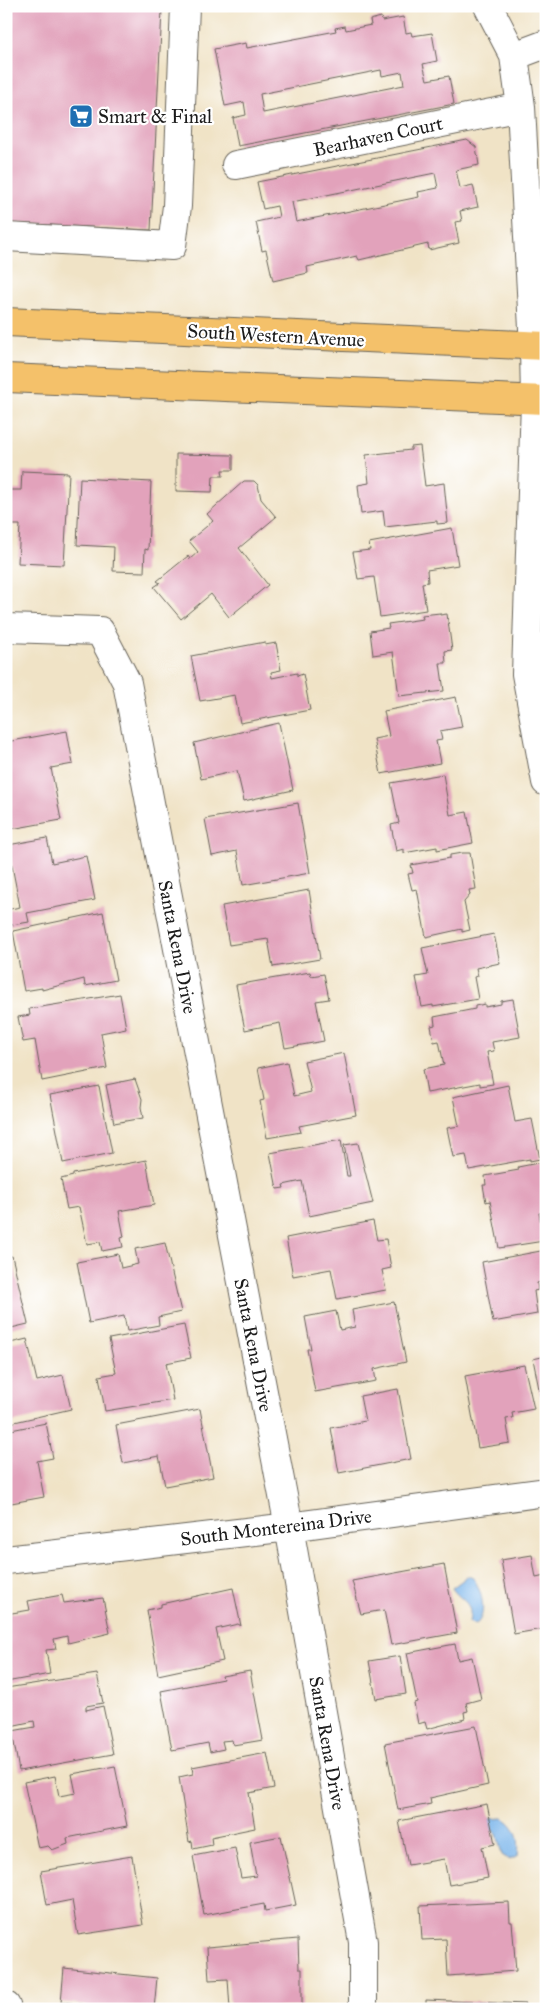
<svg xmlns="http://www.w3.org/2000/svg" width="552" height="2015" viewBox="0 0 552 2015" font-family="'IM FELL Great Primer',serif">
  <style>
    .water { fill: #78b4ea; stroke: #4a6883 }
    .building { fill: #e2a2bb; fill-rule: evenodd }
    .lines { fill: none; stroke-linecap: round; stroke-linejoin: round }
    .minor-casing { stroke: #666258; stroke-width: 30 }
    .major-casing { stroke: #666258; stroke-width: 30 }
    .minor { stroke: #fff; stroke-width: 28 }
    .major { stroke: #f4c16a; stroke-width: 28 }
    .labels { text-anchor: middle; stroke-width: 4.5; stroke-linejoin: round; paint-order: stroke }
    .poi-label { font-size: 19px; fill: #1c1c1c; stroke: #fff; text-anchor: start }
    .street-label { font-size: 19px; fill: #1c1c1c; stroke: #fff }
  </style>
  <rect width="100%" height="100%" fill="#fff"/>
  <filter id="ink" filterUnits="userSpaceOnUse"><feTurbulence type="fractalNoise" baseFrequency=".02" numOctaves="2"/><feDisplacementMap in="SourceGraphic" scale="10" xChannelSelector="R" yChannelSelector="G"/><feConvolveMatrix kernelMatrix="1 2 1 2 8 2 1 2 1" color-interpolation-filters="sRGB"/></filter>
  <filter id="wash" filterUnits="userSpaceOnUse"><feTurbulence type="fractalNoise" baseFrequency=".0096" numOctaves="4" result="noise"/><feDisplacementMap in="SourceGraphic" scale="20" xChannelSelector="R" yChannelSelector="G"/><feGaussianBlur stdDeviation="1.12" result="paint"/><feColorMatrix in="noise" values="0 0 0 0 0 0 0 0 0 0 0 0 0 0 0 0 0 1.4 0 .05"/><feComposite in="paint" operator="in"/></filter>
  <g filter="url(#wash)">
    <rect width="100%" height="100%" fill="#f0e3c6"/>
    <path class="water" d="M468 1576 473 1578C481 1588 489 1616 475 1625L469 1622C474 1601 461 1602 452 1588Z
      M503 1818C518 1827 520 1840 518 1856L510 1860 502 1855 497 1833 491 1830 488 1819Z"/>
    <g id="blocks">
      <path class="building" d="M6 6H160L162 10 151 230 6 223Z
        M381 17 382 21 403 17 406 33 411 32 412 36 432 33 437 61 423 64 427 80 449 76 454 104 238 146 233 118 246 115 244 102 225 106 214 49 246 43 247 48 336 31 335 28 345 26 346 30 371 25 370 20ZM381 70 382 76 402 72 404 85 263 113 260 94Z
        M467 140 476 147 479 165 456 170 460 188 473 185 478 207 460 211 462 221 455 222 459 243 429 250 428 244 359 260 357 256 307 267 308 273 273 281 266 250 262 251 256 222 279 217 277 206 263 209 257 182ZM435 173 438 188 418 192 419 197 296 222 292 202Z
        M420 446 425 486 444 483 448 523 437 524V521L385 527 383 511 361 514 358 485 369 483 366 455 411 450V447Z
        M176 454 233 455V470H222L223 476H213L212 492 176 491Z
        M22 471 69 473 64 565 18 563 20 525H6V490H21Z
        M80 478 151 482 148 550 145 549 144 572 113 571 114 547 77 545Z
        M244 481H254L258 485 261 499 276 517 239 548 268 585 229 617 211 594 181 619 154 587 160 583 157 581 188 556 190 559 198 552 189 541 213 521 207 514Z
        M452 528 458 565 427 570 428 582 422 583 426 610 380 617 374 577 358 579 353 552 370 550 369 543Z
        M440 613V615L447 614 452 650 445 651 446 663H440L444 691 399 696 393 652 373 655 370 631 389 628 388 624 423 619 422 615Z
        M265 642V645L276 643 281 670 271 672 272 678 297 673V676L303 674 310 710 240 723 235 695 200 701 191 656Z
        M456 697 462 727 440 731 442 740 436 741 440 763 381 774 374 739 389 736 384 711Z
        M279 723 293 790 244 801 237 771 201 779 194 743Z
        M67 731 73 764 51 768 61 820 6 830V742Z
        M443 774 450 815 467 812 473 843 437 850V847L404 853V849L396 851 391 825 399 823 391 783Z
        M298 803 310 873 243 885 237 851 212 856 205 819Z
        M47 838 52 863 86 856 95 900 27 913 29 922 6 926V910L20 907 8 845Z
        M462 853H470L476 889 469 890 470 895 464 902 470 930 462 932V929L426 937 417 889 412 890 408 874 413 873 411 865 450 858V855Z
        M309 890 320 959 273 967 268 939 229 945 222 906Z
        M103 912 116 980 85 986 84 979 42 990V988L24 991 13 931Z
        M494 934 500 963 476 968 478 976 474 977 478 999 433 1007V1005L422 1007 416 977 428 975 422 948Z
        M310 972 311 976 324 974 329 999 316 1001 324 1041 285 1048 280 1023 245 1030 236 985Z
        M120 994 126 1028 101 1033 107 1068 42 1081 35 1040 23 1042 18 1017 30 1015 29 1009Z
        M513 999 520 1037 492 1042 494 1051 487 1052 493 1084 480 1086V1083L427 1093 423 1069 444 1065 439 1041 434 1042 431 1026 435 1025 434 1017 475 1009V1006L485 1004V1007L501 1004V1001Z
        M344 1053 356 1115 299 1126 301 1132 267 1138 260 1101 264 1100 258 1068 287 1062 294 1096 311 1092 304 1061Z
        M135 1079 142 1099 141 1107 143 1118 114 1123 106 1085Z
        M508 1085 515 1122 532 1119 540 1159 530 1161V1159L469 1170 466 1155 453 1157 447 1128 459 1126 453 1097Z
        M99 1086 112 1153 63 1163 50 1095Z
        M341 1140 347 1176H350L344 1145 358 1143 373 1203 309 1216 302 1181 283 1185 284 1188 277 1189 270 1153Z
        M146 1160 154 1205 119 1211 124 1237 121 1238 123 1247 102 1251 100 1242 87 1244 79 1207 67 1209 61 1179 73 1176V1174Z
        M543 1162 546 1177V1201L543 1202 545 1212 539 1213 544 1241 499 1248 490 1201 486 1202 483 1185H486L485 1176 519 1170 518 1167Z
        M373 1221 377 1240 386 1239 391 1268 382 1270 386 1290 337 1299 331 1269 293 1276 286 1238Z
        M165 1243 181 1312 158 1317 159 1325 127 1331 124 1316 89 1323 77 1262 118 1254 121 1268 138 1264 135 1249Z
        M546 1250V1281L537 1283 538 1290 534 1291 537 1314 493 1322 482 1262Z
        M12 1256 28 1324 7 1329 6 1257Z
        M394 1302 406 1362 374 1369 376 1381 315 1392 307 1349H311L305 1317 336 1311 340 1330 355 1327 352 1310Z
        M184 1325 191 1358 166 1363 173 1400 105 1411 99 1376 116 1373 109 1339Z
        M27 1339 37 1381 63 1375 71 1409 6 1424V1344Z
        M546 1356V1419H545L533 1359Z
        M524 1365 534 1409 512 1413 513 1418 506 1419 510 1443 478 1448 465 1376Z
        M398 1389 411 1459 339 1473 331 1428 365 1421 360 1396Z
        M200 1409 213 1477 165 1486 159 1456 123 1463 116 1425Z
        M46 1423 53 1458 37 1461 44 1497 6 1504V1431Z
        M532 1555 536 1578 545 1576 546 1581 544 1642 542 1629 514 1634 501 1560Z
        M444 1564 457 1633 391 1645 384 1610 361 1614 352 1581Z
        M233 1588 241 1626 238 1624 216 1629 223 1661 158 1675 147 1610 161 1607V1604Z
        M62 1595 64 1603 103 1598 110 1633 68 1643 67 1636 54 1639 56 1649 46 1650 50 1674 6 1682V1614L30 1610 28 1601Z
        M455 1644 458 1660 472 1657 481 1699 466 1703 468 1711 464 1712 465 1719 427 1729 425 1722 418 1724 414 1703 417 1702 407 1653Z
        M400 1656 406 1694 376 1699 369 1661Z
        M250 1671 263 1740 233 1745 232 1740 222 1741 224 1749 210 1752 208 1743 172 1750 161 1691 223 1679 222 1676Z
        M97 1674 103 1703 86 1706V1710L103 1706 113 1754 19 1771 12 1731 35 1727 34 1721 11 1726 6 1688Z
        M476 1726 488 1785 430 1798 431 1804 398 1810 385 1743Z
        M267 1753 274 1788 249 1793 255 1828 211 1837 212 1845 193 1849 192 1841 189 1842 179 1777 193 1774 192 1767Z
        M115 1766 127 1826 67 1838 68 1844 52 1850 48 1846 38 1848 24 1782 55 1776 59 1796 76 1793 72 1774Z
        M487 1804 495 1844 482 1847 488 1878 449 1885 444 1859 408 1865 399 1821Z
        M281 1836 296 1905 265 1911 264 1904 204 1915 193 1856 235 1848 241 1878 256 1876 250 1842Z
        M132 1856 143 1925 78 1935 72 1900 47 1905 41 1871Z
        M509 1902 510 1922H512L516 1971 448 1976 446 1939 422 1940 420 1906Z
        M298 1939 299 1969H302V2007L230 2009 228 1979 209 1980 207 1947Z
        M64 1968 157 1978 154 2009H86L87 2005 61 2002Z
        M426 2000 525 2004 526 2009H426Z"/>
    </g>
  </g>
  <g filter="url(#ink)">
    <use href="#blocks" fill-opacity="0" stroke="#666258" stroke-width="1"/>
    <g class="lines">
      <g class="minor-casing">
        <path id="minor" d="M488 6 514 56 521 107 534 347 535 401 526 674 546 782
          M514 56 546 44
          M236 165 521 107
          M6 237 172 246 177 206 185 6
          M6 628 100 631 127 683 289 1527 363 1942V2009
          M6 1560 289 1527 546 1492
          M6 2006 7 2009"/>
      </g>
      <g class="major-casing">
        <path id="major" d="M6 322 546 346
          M6 378 546 400"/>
      </g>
      <use href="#minor" class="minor"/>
      <use href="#major" class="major"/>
    </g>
  </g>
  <defs>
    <g id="supermarket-square" transform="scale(1.25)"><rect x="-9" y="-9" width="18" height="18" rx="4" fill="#1f6fb2" stroke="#fff"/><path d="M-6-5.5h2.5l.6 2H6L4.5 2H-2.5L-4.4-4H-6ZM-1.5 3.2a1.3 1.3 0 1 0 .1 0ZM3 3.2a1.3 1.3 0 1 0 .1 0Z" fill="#fff"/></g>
  </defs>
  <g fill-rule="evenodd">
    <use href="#supermarket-square" x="81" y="116"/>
  </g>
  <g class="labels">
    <g class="poi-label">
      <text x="98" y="123">Smart &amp; Final</text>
    </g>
    <g class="street-label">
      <text transform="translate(378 136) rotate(-12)" y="7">Bearhaven Court</text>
      <text transform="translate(276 335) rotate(3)" y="7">South Western Avenue</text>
      <text transform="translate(178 947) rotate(79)" y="7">Santa Rena Drive</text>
      <text transform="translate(254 1345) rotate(79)" y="7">Santa Rena Drive</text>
      <text transform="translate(276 1527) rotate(-7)" y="7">South Montereina Drive</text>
      <text transform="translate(328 1743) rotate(80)" y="7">Santa Rena Drive</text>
    </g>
  </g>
  <rect width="552" height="2015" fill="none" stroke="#fff" stroke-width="25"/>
</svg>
